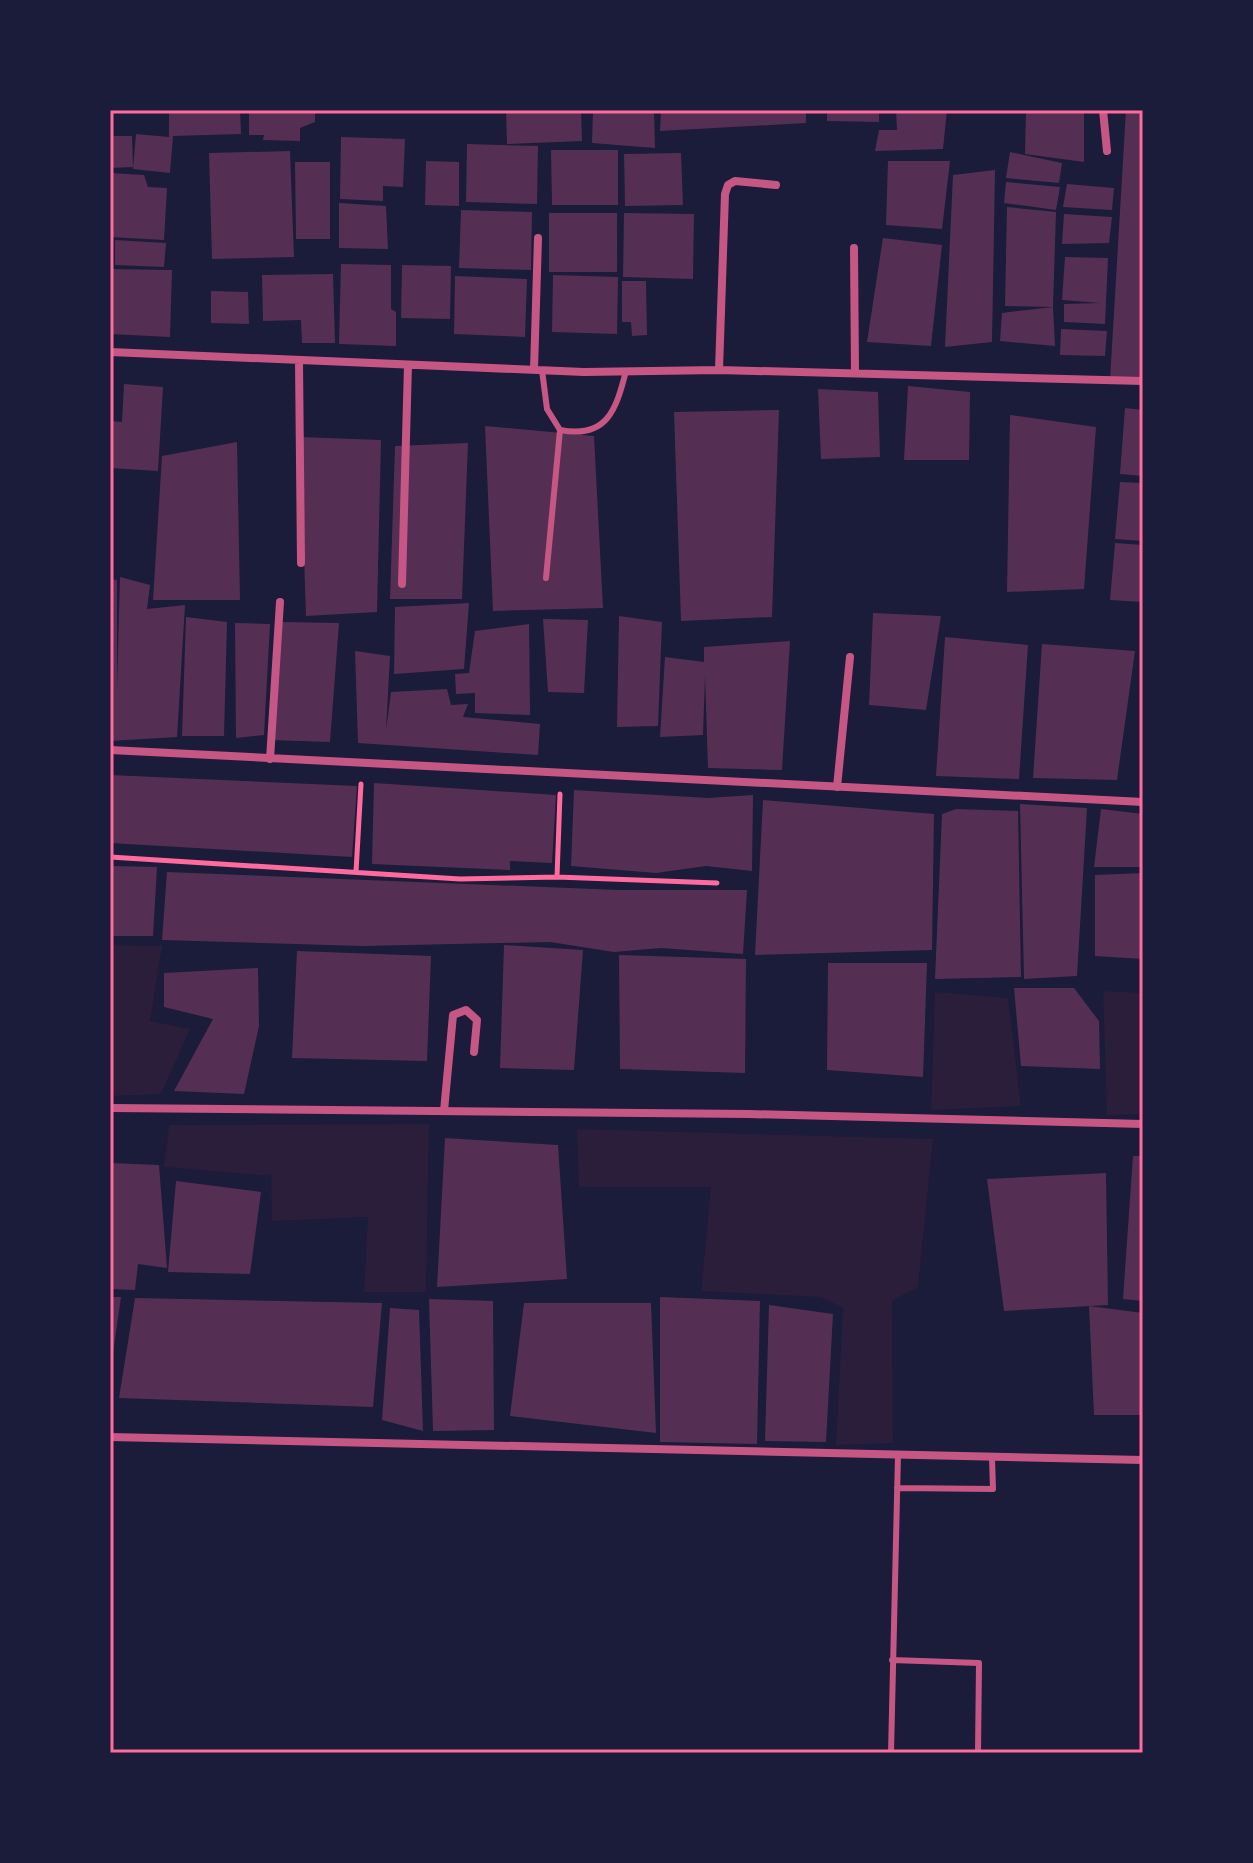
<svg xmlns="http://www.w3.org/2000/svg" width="1253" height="1863" viewBox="0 0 1253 1863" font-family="'IBM Plex Serif',serif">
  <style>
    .green { fill: #2a1e3b }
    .building { fill: #542f53 }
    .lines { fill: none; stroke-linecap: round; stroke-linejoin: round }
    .path { stroke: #ff6b9d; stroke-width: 5 }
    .service { stroke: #c65784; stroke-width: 6 }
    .minor { stroke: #c65784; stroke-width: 8 }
    .neatline { fill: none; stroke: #ff6b9d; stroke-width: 3 }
  </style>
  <rect width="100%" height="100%" fill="#1b1b3a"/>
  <path class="green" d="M110 945 162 946 150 1021 190 1029 161 1094 110 1096Z
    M1103 991 1143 993V1114L1107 1115Z
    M935 992 1008 998 1021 1106 931 1110Z
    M429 1124 426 1292H364L368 1217 272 1221 271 1176 164 1167 169 1125Z
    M577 1129 933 1139 918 1287 892 1301 893 1443 836 1445 843 1308 821 1297 701 1291 711 1187H579Z"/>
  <path class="building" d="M240 110 241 134 173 136 170 173 133 169 136 134 169 137V111Z
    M249 110H315V122L300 128V141L263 140 264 135H249Z
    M506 110H581L582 141 507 144Z
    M593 110H654L655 148 592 143Z
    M661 110H806V123L660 131Z
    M827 110H879V122L827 121Z
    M896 110H947L943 149 875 151 879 130H897Z
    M1026 110H1084V162L1025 154Z
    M1126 110H1143V378L1110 380Z
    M110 136H132L133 167 110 168Z
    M341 137 405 139 403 187 383 186V201L340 199Z
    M467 144 538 146 537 204 466 202Z
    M551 150H618V205H552Z
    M290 151 294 257 212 259 209 153Z
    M1010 152 1062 163 1059 183 1006 178Z
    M681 153 683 205 625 206 624 154Z
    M426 161 459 162V206L425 205Z
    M888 161H950L942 229 886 225Z
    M295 162H330V239H296Z
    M995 170 992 342 945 347 953 175Z
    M110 173 144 175 148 187 167 188 164 240 110 237Z
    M1006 182 1060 187 1056 210 1004 203Z
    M1067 184 1114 188 1112 210 1063 207Z
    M339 203 386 206 388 249 339 248Z
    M1007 207 1056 212 1053 307 1005 306Z
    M461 210 532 212 531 270 459 268Z
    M549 213H617V272H549Z
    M624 213 694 214 693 279 623 277Z
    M1064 214 1112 217 1109 243 1062 244Z
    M883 238 942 245 931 346 867 342Z
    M115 240 166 243 164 267 115 265Z
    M1065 257 1108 258 1105 324 1064 322V304L1100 303 1062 300Z
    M341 264 391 265V309L396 312V346L339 344Z
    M402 265 451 266 450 319 401 318Z
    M110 269 172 270 170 337 110 334Z
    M333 274 335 343H302L301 320 263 321 262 275Z
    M553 275 618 277 617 334 552 332Z
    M455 276 527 279 525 337 454 334Z
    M622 281H646L647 335 632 336 631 322H622Z
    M211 291 248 292 249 324 211 323Z
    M1053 307 1055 346 1000 341 1002 313Z
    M1061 329 1107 331 1105 356 1060 355Z
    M124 384 163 387 158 471 110 468V421L122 422Z
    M908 386 970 392 969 460H904Z
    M818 389 878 392 880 457 821 459Z
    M1125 408 1143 410V476L1120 474Z
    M779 410 772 617 681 621 674 412Z
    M1010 415 1096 427 1084 589 1007 592Z
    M485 426 594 436 603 608 493 611Z
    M300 437 381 440 377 612 306 616Z
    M237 442 240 600H153L162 456Z
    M468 443 462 599H390L395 446Z
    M1120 482 1143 483V541L1115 539Z
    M1115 543 1143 545V602L1110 600Z
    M120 577 150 585 147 609 185 605 177 737 110 741V579L117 580V688Z
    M469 603 464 669 394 674 395 607Z
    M873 613 941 616 926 710 869 705Z
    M619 616 662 622 658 726 617 727Z
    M186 617 227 622 224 736H182Z
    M543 619 588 620 584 693 548 692Z
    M279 622 339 623 330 742 272 740Z
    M235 623 270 624 264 735 236 738Z
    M529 624 530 715 475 713V693L456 694 455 674 469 673 475 631Z
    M945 637 1028 645 1019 779 936 776Z
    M790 641 782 770 708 768 705 676 703 735 660 737 665 657 704 662V647Z
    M1042 644 1135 651 1117 780 1033 778Z
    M355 651 390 656 386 731 391 692 447 689 451 705 468 704 463 717 540 724 538 755 358 743Z
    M110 775 357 786 352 857 110 843Z
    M374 783 556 795 552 863 510 861V870L372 864Z
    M574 790 708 798 753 795 752 871 706 866 656 873 571 866Z
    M763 800 934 814 932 950 755 955Z
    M1020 804 1087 808 1077 976 1024 979Z
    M956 809 1018 811 1021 977 935 979 942 814Z
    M1101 809 1143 814V867H1094Z
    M110 866 157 867 153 936H110Z
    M167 872 619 890H747L743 954 661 948 614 952 550 942 362 946 162 940Z
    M1143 873V959L1095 956V875Z
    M504 945 583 950 574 1070 500 1068Z
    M297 951 431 956 427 1061 292 1058Z
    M619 955 746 959 745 1073 620 1069Z
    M828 963H927L923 1077 827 1070Z
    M258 968 259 1026 244 1094 174 1091 213 1019 164 1007V973Z
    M1014 988H1074L1099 1021 1100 1069 1021 1066Z
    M445 1138 558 1145 567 1279 437 1287Z
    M1133 1156H1143V1301L1123 1299Z
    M110 1163 159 1165 167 1268 138 1264 135 1290 110 1289Z
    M1106 1173 1108 1305 1004 1311 987 1179Z
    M176 1181 261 1192 250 1274 168 1272Z
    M110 1297H121L112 1360H110Z
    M660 1297 760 1301 757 1444 660 1442Z
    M135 1298 382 1303 373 1407 119 1398Z
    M429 1299 493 1301 494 1430 433 1431Z
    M524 1303H651L656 1433 510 1416Z
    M769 1305 833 1314 826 1442 765 1441Z
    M1089 1306 1143 1313V1415H1094Z
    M390 1308 419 1310 423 1431 382 1420Z"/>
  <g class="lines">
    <path class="path" d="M110 857 460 879 557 877 717 883
      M356 872 361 784
      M557 877 560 794"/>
    <path class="service" d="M542 370 547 409 560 430C607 439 616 410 626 371
      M546 578 560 430
      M897 1488 993 1489 992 1458
      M892 1660 979 1663 978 1753
      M891 1753 898 1455"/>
    <path class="minor" d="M1103 110 1107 151
      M854 248 855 373
      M110 352 584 372 719 370 1143 381
      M299 361 301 563
      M534 370 538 238
      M719 370 725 194 728 185 735 181 776 185
      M402 584 408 365
      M110 750 1143 802
      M270 759 280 602
      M837 787 850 657
      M110 1108 749 1114 1143 1124
      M444 1111 453 1015 466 1010 477 1020 474 1052
      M110 1437 1143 1460"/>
  </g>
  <rect width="1253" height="1863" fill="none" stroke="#1b1b3a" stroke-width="224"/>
  <rect x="112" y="112" width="1029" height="1639" class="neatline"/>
</svg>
